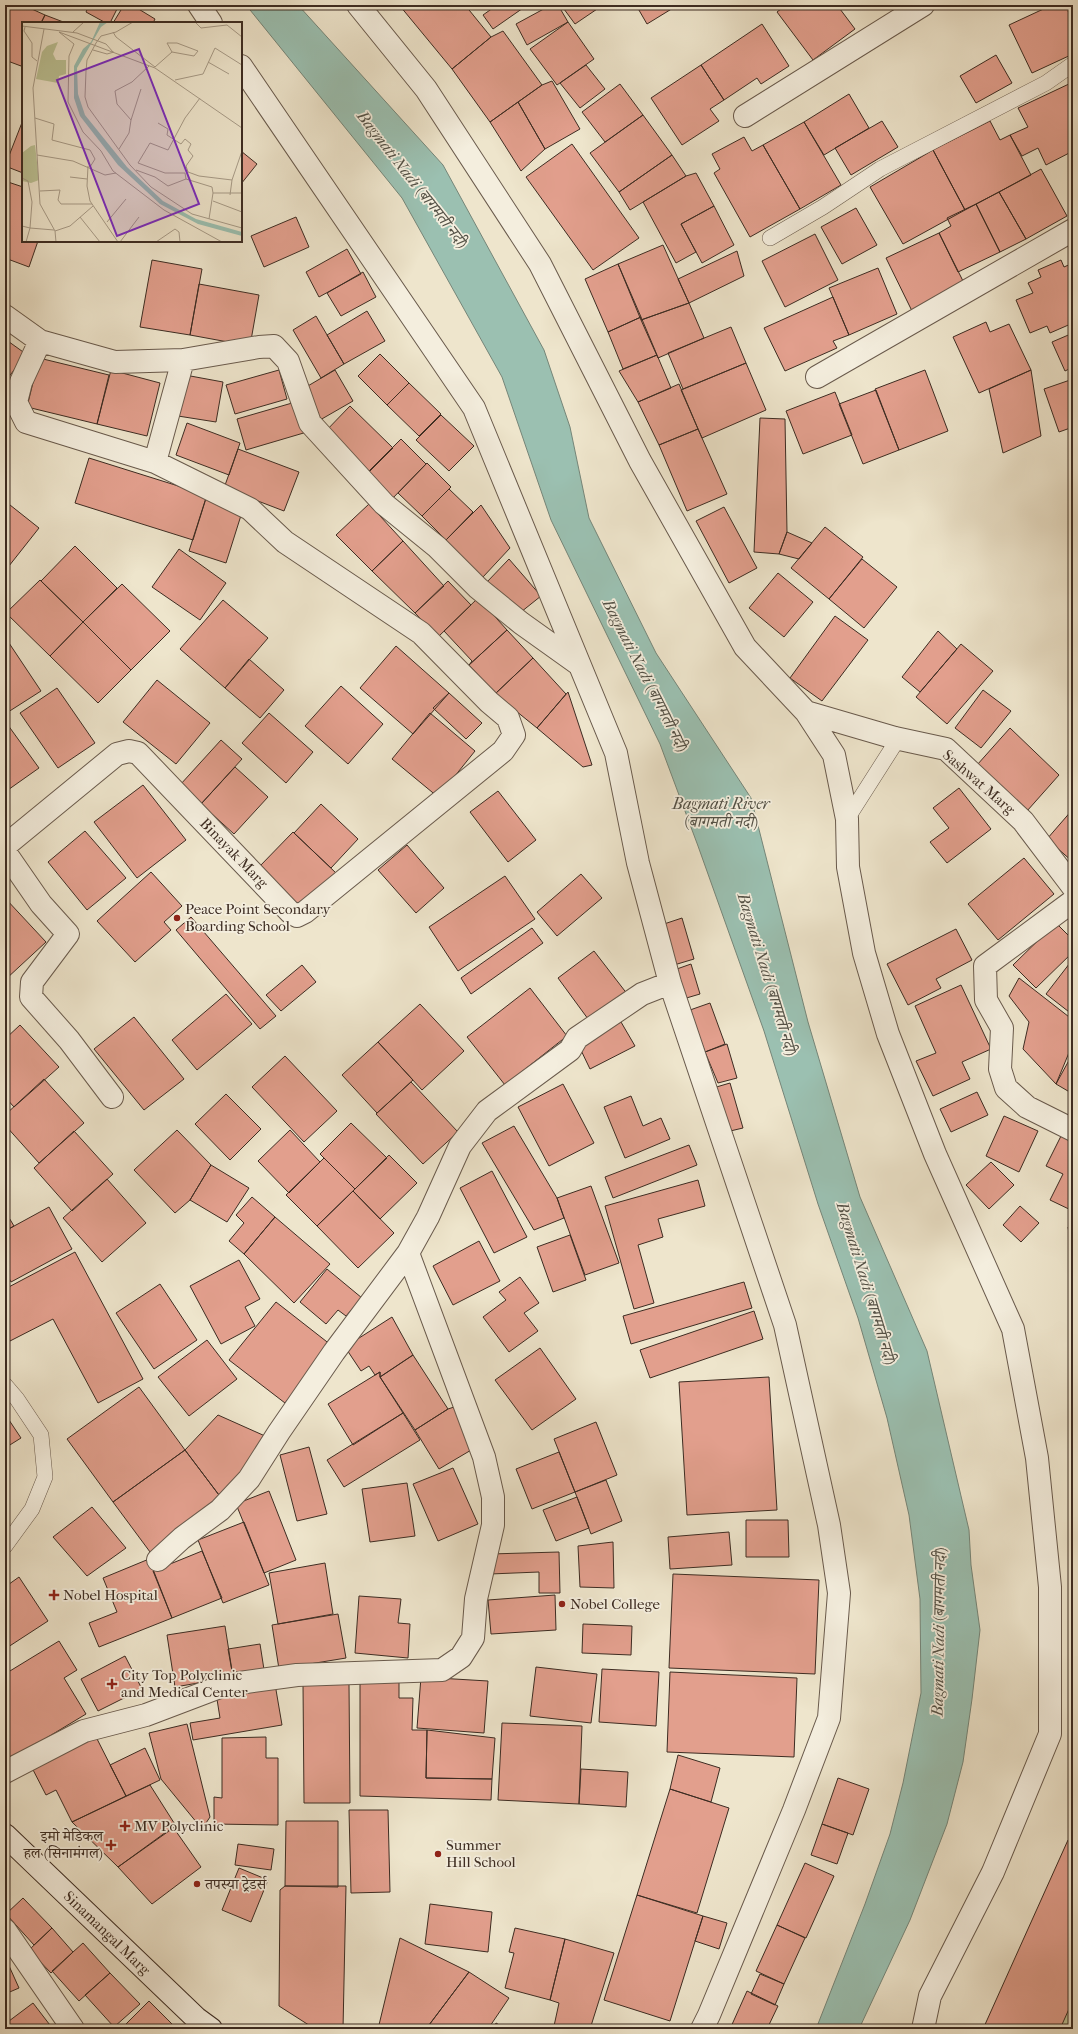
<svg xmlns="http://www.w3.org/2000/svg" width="1078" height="2034" viewBox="0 0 1078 2034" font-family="'IM FELL French Canon','Noto Serif Devanagari',serif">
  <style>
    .green { fill: #bcc396; stroke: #7c785c }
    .water { fill: #9bc0b1; stroke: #758578 }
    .building { fill: #e29f8d; stroke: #3d2c22 }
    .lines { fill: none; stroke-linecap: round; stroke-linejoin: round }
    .service-casing { stroke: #695a4c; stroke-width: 16 }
    .minor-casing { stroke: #695a4c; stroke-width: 24 }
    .secondary-casing { stroke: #3d2c22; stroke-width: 24 }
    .service { stroke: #f4eede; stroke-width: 15 }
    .minor { stroke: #f4eede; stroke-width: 22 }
    .secondary { stroke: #f4eede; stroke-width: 22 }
    .poi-dot { fill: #8f2418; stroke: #f4eede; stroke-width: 1.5 }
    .labels { text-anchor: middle; stroke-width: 3.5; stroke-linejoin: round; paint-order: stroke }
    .street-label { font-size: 15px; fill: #3d2c22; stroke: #f4eede }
    .poi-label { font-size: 15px; fill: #3d2c22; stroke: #f4eede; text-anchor: start }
    .water-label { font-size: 16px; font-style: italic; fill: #545146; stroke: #f4eede }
    .inset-road { fill: none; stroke: #a79b88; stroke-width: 1 }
    .view { fill: #7b2cbf; fill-opacity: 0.15; stroke: #7b2cbf; stroke-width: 2 }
    .inset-edge { fill: none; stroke: #3d2c22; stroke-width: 2 }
  </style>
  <rect width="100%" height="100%" fill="#eee5cc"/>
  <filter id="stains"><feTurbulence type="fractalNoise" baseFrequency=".005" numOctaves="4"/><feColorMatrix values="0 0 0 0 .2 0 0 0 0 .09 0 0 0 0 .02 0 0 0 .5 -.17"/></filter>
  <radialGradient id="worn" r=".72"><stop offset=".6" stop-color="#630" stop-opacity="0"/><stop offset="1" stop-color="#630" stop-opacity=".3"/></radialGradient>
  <path class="green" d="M1072 2000 1073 2029H1059Z"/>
  <path class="water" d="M246 5H298L443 165 544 350 570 427 589 518 656 653 751 798 808 1022 860 1197 927 1351 969 1530 971 1565 980 1630 972 1699 963 1762 947 1824 910 1920 859 2029H816L865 1904 890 1834 903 1783 921 1693 920 1599 909 1515 887 1418 858 1318 818 1204 764 1031 698 846 660 744 551 520 502 377 402 198Z"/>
  <path class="building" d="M5 5H23L45 15 41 23H23V61L21 66 5 60Z
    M89 5H119L110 23H106L86 12Z
    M124 5H132L155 19 153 23H113Z
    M465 5 491 37 452 69 400 6Z
    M497 5H526V6L493 29 483 15Z
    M551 5H558L568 22 527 45 516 24Z
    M561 5H603L575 24Z
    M636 5H678L647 24Z
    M786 5H837L855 29 813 60 777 12Z
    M1052 5H1073V9L1068 11 1073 21V54L1032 73 1009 25Z
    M45 15 66 23H41Z
    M568 22 594 59 557 85 530 49Z
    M762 24 789 66 761 84 757 78 724 100 701 65Z
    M503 31 542 85 490 122 452 69 491 37Z
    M996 55 1012 83 976 103 960 76Z
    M586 65 605 89 580 108 560 83Z
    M701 65 724 100 710 109 719 121 682 145 651 98Z
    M552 81 580 129 545 149 518 102 542 85Z
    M1071 83 1073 87V151L1046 165 1038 148 1022 156 1010 135 1028 127 1018 108Z
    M620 84 643 115 605 142 582 112Z
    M849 94 869 128 824 155 804 122Z
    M518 102 545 149 521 171 490 122Z
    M643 115 672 155 619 192 590 153Z
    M23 120V173L5 166Z
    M882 121 898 147 851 175 835 148Z
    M990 121 1000 140 1010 135 1031 175 965 210 933 150Z
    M804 122 841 185 800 209 763 145Z
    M744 137 752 151 763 145 800 209 750 237 714 173 720 169 712 154Z
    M572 144 639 238 593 270 526 177Z
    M933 150 965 210 903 244 870 187Z
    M241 151 257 164 241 184Z
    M672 155 686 176 630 210 619 192Z
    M1041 169 1067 216 1026 239 999 192Z
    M696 173 714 206 681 224 696 252 676 263 643 202 686 176Z
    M5 181 23 187V241H38L29 267 5 258Z
    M999 192 1026 239 1000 252 976 204Z
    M976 204 1000 252 958 272 939 233 951 226 947 218Z
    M714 206 734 245 702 263 681 224Z
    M856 208 877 245 842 264 821 227Z
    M296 217 309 247 264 267 251 236Z
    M939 233 965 285 912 311 886 258Z
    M815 234 838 280 785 307 762 261Z
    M663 245 689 303 641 320 618 264Z
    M347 249 361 274 319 297 306 272Z
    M737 251 744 276 689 303 678 279Z
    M152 260 202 269 190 335 140 327Z
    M1061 260 1064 267 1073 263V323L1050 333 1047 326 1030 333 1016 300 1033 293 1028 283 1041 277 1038 270Z
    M618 264 641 317 608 332 585 279Z
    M878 268 897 314 849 335 829 288Z
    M363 272 376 297 341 316 327 293Z
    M199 284 259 295 250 346 190 335Z
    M833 297 849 335 833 341 837 348 785 371 764 328Z
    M689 303 704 338 658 358 641 320Z
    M367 311 385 341 344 364 327 335Z
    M316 316 344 364 321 378 293 330Z
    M641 317 657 355 623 369 608 332Z
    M986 322 990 332 1009 324 1031 370 979 393 953 337Z
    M731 327 746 363 683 389 668 353Z
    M1073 333V367L1065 371 1052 342Z
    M5 339 26 354 5 382Z
    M380 354 409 383 387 405 358 376Z
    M657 355 671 388 638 402 619 371Z
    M39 358 109 375 97 424 27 407Z
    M746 363 766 410 702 438 681 390Z
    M111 370 160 383 147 436 97 424Z
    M279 370 287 399 235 414 226 385Z
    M335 370 353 401 320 420 301 390Z
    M925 370 948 431 899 450 875 389Z
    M1031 370 1041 436 1003 453 989 389Z
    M185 375 223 382 216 422 178 416Z
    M1073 379V427L1059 432 1044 389Z
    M409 383 441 414 419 436 387 405Z
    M679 384 698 429 659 445 638 402Z
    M876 390 899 450 863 464 839 404Z
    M835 392 852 435 803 454 786 411Z
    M299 401 307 432 246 450 237 419Z
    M350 406 393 448 364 477 322 435Z
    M441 415 474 446 449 471 416 440Z
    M760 418 785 419 787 532 779 554 754 552Z
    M187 423 240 443 229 475 176 455Z
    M698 429 727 494 687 511 659 445Z
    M401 439 426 464 389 502 363 477Z
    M238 449 299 472 284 511 224 488Z
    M89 458 207 495 193 540 75 503Z
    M427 463 451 487 422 516 398 493Z
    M449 489 473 512 446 540 422 516Z
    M206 498 243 509 226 563 189 551Z
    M5 501 39 528 5 571Z
    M369 504 403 541 372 571 336 535Z
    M481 505 510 548 483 577 446 540Z
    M724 507 757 568 729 583 696 521Z
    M825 527 863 557 829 599 791 568Z
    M787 532 812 543 799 559 779 554Z
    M403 541 444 586 415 613 372 571Z
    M75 546 117 588 83 622 41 581Z
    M179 549 226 583 200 620 152 587Z
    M509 559 541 596 521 612 486 583Z
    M862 559 897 587 864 628 829 599Z
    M778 573 813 602 784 637 749 608Z
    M40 580 83 622 50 656 6 613Z
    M448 581 471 605 438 637 415 613Z
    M122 584 170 631 131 670 83 622Z
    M478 598 507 630 469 665 472 661 444 631Z
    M223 600 268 638 225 688 180 649Z
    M835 616 868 640 822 701 790 678Z
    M83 622 131 670 98 703 50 656Z
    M507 630 533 658 495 694 469 665Z
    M938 631 957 649 920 692 902 677Z
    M5 637 41 691 5 714Z
    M961 644 993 671 947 724 916 697Z
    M396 646 449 693 413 734 360 688Z
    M533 658 566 694 537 728 495 694Z
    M249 659 284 690 260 718 225 688Z
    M157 680 210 723 176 764 123 722Z
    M341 686 383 724 348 764 305 726Z
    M57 688 95 743 58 768 20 713Z
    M983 690 1011 711 981 748 955 728Z
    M568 692 592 765 583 767 537 728Z
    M449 693 482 723 466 739 433 708Z
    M269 713 313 752 286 783 242 743Z
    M430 713 475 751 438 797 392 759Z
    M5 721 39 768 5 792Z
    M1010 728 1059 775 1027 811 977 765Z
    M221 740 242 759 201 804 180 785Z
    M235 767 268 797 234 834 201 804Z
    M143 785 186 840 137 878 94 822Z
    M959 788 991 829 947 863 930 842 949 828 933 808Z
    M498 791 536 840 508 862 470 812Z
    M321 804 358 839 331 868 294 833Z
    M1073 809V862L1047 839Z
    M85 831 126 878 87 910 48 862Z
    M293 832 336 873 302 909 259 867Z
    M407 845 444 888 416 913 378 870Z
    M1024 858 1054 894 998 940 968 904Z
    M151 872 182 906 164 922 171 930 135 962 97 921Z
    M581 874 602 898 557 936 537 912Z
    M505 876 535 919 458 971 429 927Z
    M5 898 46 942 6 979 5 977Z
    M191 917 276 1016 260 1029 176 930Z
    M682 918 694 959 674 965 661 925Z
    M1056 923 1073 940V952L1036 988 1013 965Z
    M532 928 543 943 471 994 461 978Z
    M956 929 972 960 936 979 941 988 908 1005 887 964Z
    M594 951 628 995 591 1023 558 978Z
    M1073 959V1015L1046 994Z
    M691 964 700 994 683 999 674 970Z
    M302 965 316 982 281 1011 266 995Z
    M1019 978 1073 1020V1043L1056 1084 1023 1049 1029 1022 1009 996Z
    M961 985 991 1049 962 1062 970 1079 933 1096 916 1061 936 1053 915 1006Z
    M530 988 567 1036 505 1085 467 1037Z
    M226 994 252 1024 197 1070 172 1040Z
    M710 1003 725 1044 705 1052 690 1010Z
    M420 1004 464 1051 422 1090 378 1042Z
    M134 1017 184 1079 144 1110 94 1049Z
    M621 1022 635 1046 590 1069 578 1044Z
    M20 1025 59 1067 14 1107 5 1097V1039Z
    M378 1042 413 1080 377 1113 342 1075Z
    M727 1044 737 1078 718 1083 705 1052Z
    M1073 1053V1094L1056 1084Z
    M285 1056 337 1111 304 1142 252 1087Z
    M44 1079 84 1123 39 1163 5 1125V1115Z
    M411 1082 458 1132 423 1164 376 1114Z
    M730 1083 743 1128 726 1132 713 1088Z
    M563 1084 594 1143 549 1166 518 1107Z
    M977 1092 988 1115 951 1132 940 1109Z
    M226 1094 261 1129 230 1160 195 1124Z
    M631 1096 643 1126 661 1118 670 1139 625 1158 604 1107Z
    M1004 1116 1038 1131 1019 1172 986 1156Z
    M351 1123 387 1158 355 1189 320 1154Z
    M514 1126 557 1198 564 1218 534 1230 482 1143Z
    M177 1130 211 1165 190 1200 175 1213 134 1170Z
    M290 1130 320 1162 289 1193 258 1161Z
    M74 1131 113 1174 72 1211 34 1168Z
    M1061 1136 1073 1142V1211L1050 1200 1063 1174 1046 1166Z
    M689 1145 697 1165 613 1198 605 1177Z
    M389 1155 417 1183 380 1219 353 1191Z
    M324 1158 355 1189 317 1226 286 1195Z
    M991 1162 1014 1185 989 1209 966 1185Z
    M211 1165 249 1188 227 1222 190 1200Z
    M492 1171 527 1237 494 1253 460 1188Z
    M107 1179 146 1223 102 1262 63 1218Z
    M698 1180 705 1206 658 1219 663 1237 638 1245 654 1303 634 1309 605 1206Z
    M591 1186 619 1263 585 1275 557 1198Z
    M353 1191 394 1233 358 1268 317 1226Z
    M252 1197 275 1217 244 1254 229 1241 244 1223 236 1215Z
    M1020 1206 1039 1223 1021 1242 1003 1225Z
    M49 1207 72 1249 11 1282 5 1271V1231Z
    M5 1211 14 1226 5 1231Z
    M275 1217 330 1264 294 1303 244 1254Z
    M1068 1227 1073 1228V1259Z
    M570 1235 586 1280 553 1292 537 1247Z
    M479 1241 500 1281 453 1305 433 1266Z
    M75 1252 143 1379 98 1403 53 1319 10 1341 5 1331V1289Z
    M239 1260 260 1299 245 1307 255 1326 221 1344 190 1286Z
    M327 1269 362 1298 346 1316 338 1310 326 1324 300 1302Z
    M520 1277 539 1303 524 1313 538 1331 509 1352 483 1317 506 1300 499 1292Z
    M744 1282 752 1308 631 1344 623 1316Z
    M160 1284 197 1340 154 1369 116 1313Z
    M276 1302 331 1345 285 1403 229 1360Z
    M754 1311 763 1339 650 1378 640 1350Z
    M392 1317 413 1355 380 1377V1372L375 1375 369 1366 361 1371 345 1347Z
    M207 1340 237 1379 189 1416 158 1377Z
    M540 1348 576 1399 532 1430 495 1380Z
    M413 1355 448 1409 415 1430 380 1377Z
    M380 1372V1377L403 1413 353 1445 328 1404Z
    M769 1377 777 1510 687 1515 679 1382Z
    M139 1387 185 1450 113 1502 67 1439Z
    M454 1407 478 1446 439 1469 415 1430 448 1409Z
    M403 1413 420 1440 344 1487 327 1460Z
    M5 1414 21 1438 5 1448Z
    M218 1415 265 1436 225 1503 185 1450Z
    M596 1422 617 1475 575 1492 554 1439Z
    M309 1447 327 1514 297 1521 280 1455Z
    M185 1450 225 1503 153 1556 113 1502Z
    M559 1452 575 1492 532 1509 516 1469Z
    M453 1468 478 1524 438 1541 413 1484Z
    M606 1480 622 1521 591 1534 575 1492Z
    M407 1483 415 1536 370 1542 362 1489Z
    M269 1491 296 1560 264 1573 236 1504Z
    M577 1497 589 1528 556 1541 543 1510Z
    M92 1507 126 1548 87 1576 53 1537Z
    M746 1520H788L789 1557H746Z
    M244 1522 269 1585 223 1603 198 1540Z
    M729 1532 732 1565 670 1569 668 1537Z
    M613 1542 614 1588 580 1587 578 1546Z
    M202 1551 222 1598 172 1618 153 1571Z
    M559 1552 560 1593H539V1572L490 1574V1554Z
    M149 1559 172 1618 99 1647 89 1623 117 1612 103 1578Z
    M325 1563 333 1614 278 1624 269 1573Z
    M673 1574 819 1580 815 1674 669 1668Z
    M19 1577 48 1621 5 1649V1587Z
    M555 1595 556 1630 491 1634 488 1600Z
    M359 1596 401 1599 398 1623 410 1624 408 1658 355 1653Z
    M338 1614 346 1658 279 1669 272 1625Z
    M583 1624 632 1626 631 1655 582 1653Z
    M225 1626 233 1677 175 1687 167 1635Z
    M59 1641 77 1670 64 1678 86 1714 5 1763V1674Z
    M260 1644 265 1676 233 1677 228 1649Z
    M125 1656 142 1689 98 1711 81 1679Z
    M536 1667 597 1674 591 1723 530 1716Z
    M602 1669 659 1672 656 1726 599 1722Z
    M670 1672 797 1678 794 1757 667 1752Z
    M360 1675 399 1676V1698H413L412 1730H427L426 1778 492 1779 491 1800 360 1796Z
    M421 1677 488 1681 484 1733 417 1728Z
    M275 1684 282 1725 193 1740 190 1723 220 1718 216 1693Z
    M303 1684H349L350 1803H304Z
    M502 1723 582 1726 579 1804 498 1800Z
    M187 1724 210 1817 202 1829 161 1779 149 1733Z
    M427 1730 495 1738 492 1779 426 1778Z
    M93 1731 126 1796 72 1822 56 1790 46 1795 29 1762Z
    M266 1737V1758H278V1825L214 1824V1797L222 1798V1738Z
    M145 1748 160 1780 126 1796 110 1765Z
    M678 1755 720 1768 711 1802 670 1789Z
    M581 1769 628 1772 626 1807 579 1804Z
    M838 1778 869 1789 853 1835 822 1824Z
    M150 1785 176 1826 118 1867 72 1822Z
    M670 1789 729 1808 697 1913 637 1895Z
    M349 1810H388L390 1892 351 1893Z
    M286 1821H338V1887L285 1886Z
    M822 1824 848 1833 837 1864 811 1855Z
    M173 1827 201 1867 152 1904 118 1867Z
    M1068 1840 1073 1842V2000L1060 2029H983Z
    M238 1844 274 1849 271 1870 235 1865Z
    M805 1863 834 1876 806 1938 777 1925Z
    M239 1868 268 1880 251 1922 222 1910Z
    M285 1886H346L343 2029H315L279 2006 280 1890Z
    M637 1895 703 1916 670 2021 604 2000Z
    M23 1898 52 1928 34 1945 6 1914Z
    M430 1904 492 1912 488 1952 425 1944Z
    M703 1916 727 1923 719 1949 695 1941Z
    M777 1925 805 1938 784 1984 756 1971Z
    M52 1928 73 1952 51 1973 29 1950Z
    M515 1928 565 1939 550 2000 505 1988 514 1953 509 1952Z
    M400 1938 469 1972 426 2029H378Z
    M565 1939 614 1953 590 2029H570L554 2026 559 2003 550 2000Z
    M83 1943 110 1973 79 2001 52 1971Z
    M5 1957 19 1988 5 1994Z
    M469 1972 509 1998 488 2029H426Z
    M110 1973 140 2004 114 2027 85 1995Z
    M760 1974 784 1984 775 2005 751 1994Z
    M747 1991 778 2006 767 2029H730Z
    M149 2001 177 2029H121Z
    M33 2003 53 2029H5V2024Z
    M496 2023 506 2029H493Z"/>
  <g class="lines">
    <g class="service-casing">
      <path id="service" d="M770 238 823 207 880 169 1046 83 1073 64
        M847 819 898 739
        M5 1385 17 1399 41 1435 45 1477 32 1509 5 1546"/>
    </g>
    <g class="minor-casing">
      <path id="minor" d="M199 5 211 23
        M358 5 426 89 540 264 640 461 745 647 806 712 834 755 847 819 848 867 864 953 888 1034 935 1154 1013 1329 1037 1458 1050 1587V1734L993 1872 930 1996 923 2029
        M241 66 474 408 616 753 638 863 670 983 785 1325 829 1525 839 1593 829 1718 794 1810 709 2015 702 2029
        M745 116 923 5
        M5 316 40 341 115 362 183 360 259 347 274 346 288 361 310 423 384 504 437 547 478 588 521 623 577 663
        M817 377 1073 230
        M155 462 183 360
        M806 712 895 738 946 749 1023 821 1073 887
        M5 846 117 754 129 751 138 753 290 912 297 916 305 912 503 751 514 735 508 718 489 702 421 633 285 542 250 509 155 462 26 422 16 402 21 382 40 341
        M5 852 41 904 68 934 32 982 31 997 69 1040 112 1097
        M1073 901 985 966 986 1000 1002 1028 1000 1069 1006 1088 1027 1107 1073 1130
        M158 1560 182 1538 220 1510 249 1479 279 1432 334 1352 408 1253
        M5 1772 84 1731 146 1715 225 1685 297 1675 442 1670 461 1657 473 1638 476 1599 493 1525V1497L484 1457 408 1253 428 1217 460 1146 487 1111 570 1050 577 1038 642 994 670 983
        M5 1930 73 2029"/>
    </g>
    <g class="secondary-casing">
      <path id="secondary" d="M5 1835 196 2018 211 2029"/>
    </g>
    <use href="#service" class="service"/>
    <use href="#minor" class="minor"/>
    <use href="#secondary" class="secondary"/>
  </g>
  <g class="poi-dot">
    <circle cx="177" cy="918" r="4"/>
    <path d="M52 1589h4v4h4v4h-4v4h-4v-4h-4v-4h4z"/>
    <circle cx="562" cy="1604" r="4"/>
    <path d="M110 1678h4v4h4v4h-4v4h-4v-4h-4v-4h4z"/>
    <path d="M123 1820h4v4h4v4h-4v4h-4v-4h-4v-4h4z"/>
    <path d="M109 1839h4v4h4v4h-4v4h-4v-4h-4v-4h4z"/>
    <circle cx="438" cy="1854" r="4"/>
    <circle cx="197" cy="1884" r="4"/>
  </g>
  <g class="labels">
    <g class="street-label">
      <text transform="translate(979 782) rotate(41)" y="5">Sashwat Marg</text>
      <text transform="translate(234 853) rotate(46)" y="5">Binayak Marg</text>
      <text transform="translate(107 1933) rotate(44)" y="5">Sinamangal Marg</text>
    </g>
    <g class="poi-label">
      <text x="185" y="914">Peace Point Secondary<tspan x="185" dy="17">Boarding School</tspan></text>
      <text x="63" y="1600">Nobel Hospital</text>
      <text x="570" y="1609">Nobel College</text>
      <text x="121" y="1680">City Top Polyclinic<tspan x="121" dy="17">and Medical Center</tspan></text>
      <text x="134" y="1831">MV Polyclinic</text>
      <text x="103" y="1841" text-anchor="end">इमो मेडिकल<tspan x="103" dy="17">हल (सिनामंगल)</tspan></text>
      <text x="446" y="1850">Summer<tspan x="446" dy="17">Hill School</tspan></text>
      <text x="205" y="1889">तपस्या ट्रेडर्स</text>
    </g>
    <g class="water-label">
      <text transform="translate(413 179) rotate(52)" y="6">Bagmati Nadi (बागमती नदी)</text>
      <text transform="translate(646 675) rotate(63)" y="6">Bagmati Nadi (बागमती नदी)</text>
      <text x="721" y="809">Bagmati River<tspan x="721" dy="18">(बागमती नदी)</tspan></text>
      <text transform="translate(768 974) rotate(73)" y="6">Bagmati Nadi (बागमती नदी)</text>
      <text transform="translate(867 1283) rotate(73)" y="6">Bagmati Nadi (बागमती नदी)</text>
      <text transform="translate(938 1632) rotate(-89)" y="6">Bagmati Nadi (बागमती नदी)</text>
    </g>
  </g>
  <g transform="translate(22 22)">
    <rect width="220" height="220" fill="#eee5cc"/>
    <path d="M36 20 31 32 34 38H44V52L37 54 36 61 14 57 20 30 25 24ZM13 123 17 158 9 161 0 159V131L9 124Z" fill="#bcc396"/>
    <path d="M78 0H86L79 5 55 46 56 72 63 93 105 145 141 179 174 197 220 210V214L176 202 138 182 96 143 58 94 52 76V44L61 27 69 20Z" fill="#9bc0b1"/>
    <path class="inset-road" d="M111 0 94 10 79 14 74 21 65 38 64 49 63 75 66 85 108 143 129 165 170 192 220 206M173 0 179 6 205 3 220 15M0 4 55 11 84 22 91 30M3 5 2 9 10 21V35L15 39M22 7 11 66 18 182 33 209 34 220M37 10 52 22 47 34 46 80 61 110 79 129 91 149 142 188 200 220M37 10 133 46 220 106M51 10 62 0M91 10 94 15 133 45M71 28 85 32 92 30M186 40 207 52M133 45 150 30 145 21H155L176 29 172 34 150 30M153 58 181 52 193 26 220 43M13 96 32 102 30 118 68 128 73 137 68 145M109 98 119 67M136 101 146 107 145 113 159 122 163 117 169 122 166 128 171 134 164 144 166 150 177 154 210 158M97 127 107 111 109 98 95 82 93 69 110 60 127 44M15 133 51 139 83 153 94 151M66 144 65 164 68 179 96 220M114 148 133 155 146 164 164 157 190 165 191 171H220M48 155 65 157M0 156 6 159 10 180 8 206 0 204M164 157 163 151H143L116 141 128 121 146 128 163 96 178 76M18 169 38 168 36 178 39 182H70M208 173 210 158 220 129M191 179 220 190M58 195 78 220M187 197 191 171M85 200 104 177M33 209 48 204 71 184M4 220 8 206 32 208M98 220 117 195M134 220 153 207 157 210 158 220"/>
    <path class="view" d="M117 27 177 182 95 214 35 58Z"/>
    <rect width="220" height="220" class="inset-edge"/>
  </g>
  <rect width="1078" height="2034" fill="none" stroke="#eee5cc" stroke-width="20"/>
  <rect x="6" y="6" width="1066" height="2022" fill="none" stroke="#3d2c22" stroke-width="2"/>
  <rect x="10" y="10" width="1058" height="2014" fill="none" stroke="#3d2c22"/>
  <rect width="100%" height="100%" filter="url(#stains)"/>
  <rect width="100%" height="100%" fill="url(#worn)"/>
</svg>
